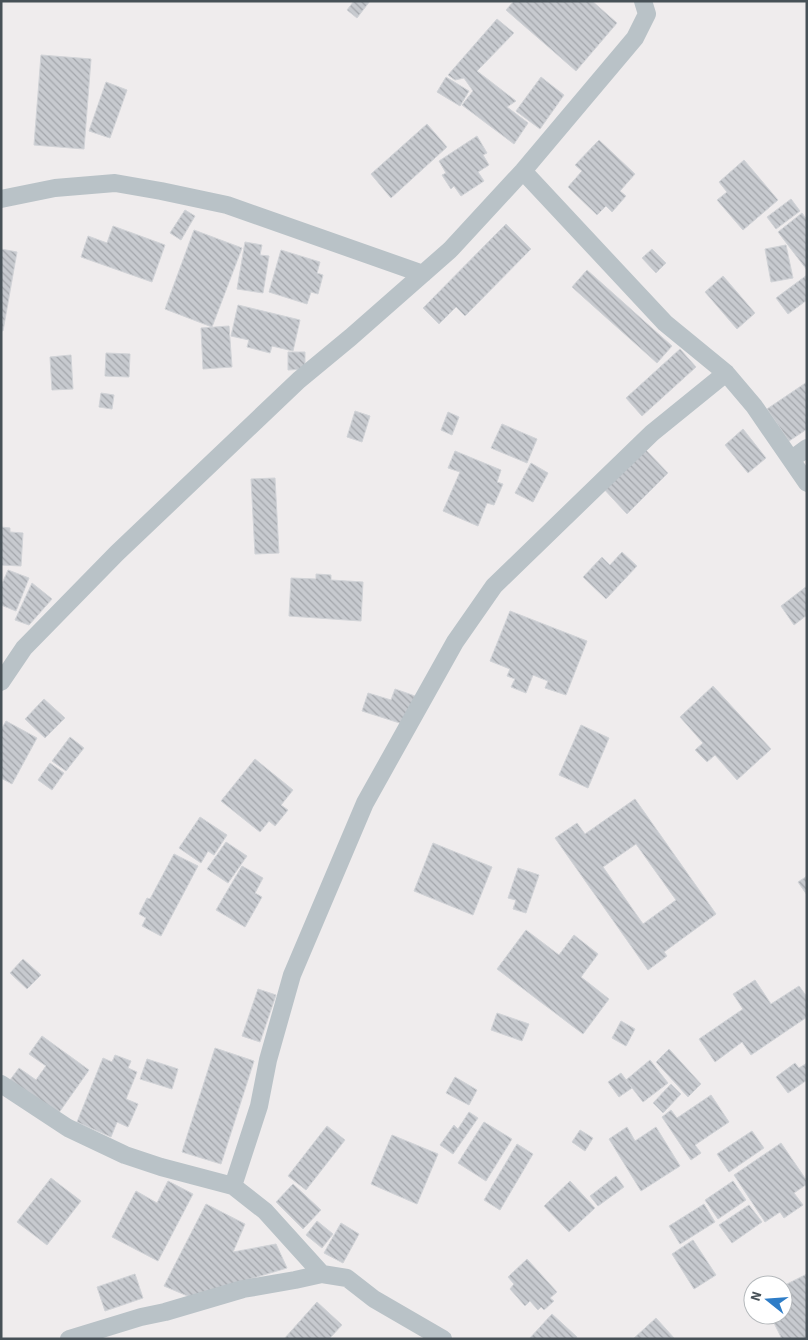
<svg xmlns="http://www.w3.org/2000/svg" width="808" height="1340" viewBox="0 0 808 1340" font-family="'Source Sans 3',sans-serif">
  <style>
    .building { fill: url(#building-back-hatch); stroke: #d1d3d7; fill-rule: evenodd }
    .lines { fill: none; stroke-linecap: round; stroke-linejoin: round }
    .minor { stroke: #b9c2c7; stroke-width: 18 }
  </style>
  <defs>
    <pattern id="building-back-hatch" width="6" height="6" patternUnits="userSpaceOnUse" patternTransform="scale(1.25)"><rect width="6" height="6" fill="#c7cacf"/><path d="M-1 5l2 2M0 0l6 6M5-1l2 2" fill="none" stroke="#a3a6ab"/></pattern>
  </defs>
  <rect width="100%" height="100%" fill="#efeced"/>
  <path class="building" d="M354 1H370L357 18 347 10Z
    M514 1H592L617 23 576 71 506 10Z
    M497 19 514 33 477 71 516 101 507 107 528 123 514 144 462 105 473 91 464 78 455 80 448 75Z
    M41 55 91 59 84 149 34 145Z
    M446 77 469 91 460 106 437 92Z
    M541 77 564 95 540 129 516 111Z
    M106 82 127 90 110 138 89 131Z
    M427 124 447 147 391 198 371 174Z
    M477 136 487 153 483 155 489 165 478 172 484 181 461 196 454 186 451 189 442 175 446 173 439 161Z
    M599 140 635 174 620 191 626 196 612 212 606 206 597 215 568 187 582 171 575 165Z
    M744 160 778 200 743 230 717 200 727 192 719 182Z
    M791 199 800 211 776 229 767 217Z
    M185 210 195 216 181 240 170 233Z
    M802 213 807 220V270L778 232Z
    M506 224 531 249 465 316 456 307 439 324 423 308Z
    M113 226 165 245 152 282 81 257 88 236 107 243Z
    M194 230 242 248 212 327 165 309Z
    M245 242 262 245 260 255 269 256 263 293 237 289Z
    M786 245 793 278 771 282 765 249Z
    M1 249 17 252 3 331 1 330Z
    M652 249 666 263 656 273 642 258Z
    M281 250 320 262 317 273 323 275 318 294 311 292 307 304 269 292Z
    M587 270 672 346 657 363 572 287Z
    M807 275V300L788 314 776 298Z
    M723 276 755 313 737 329 705 292Z
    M238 305 300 320 293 351 272 346 270 353 247 347 249 340 231 336Z
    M229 326 232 367 203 369 201 328Z
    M680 349 696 367 642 416 626 398Z
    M288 352H305V369L288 370Z
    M106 353 130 354 129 377 105 376Z
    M71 355 73 389 52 390 50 357Z
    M807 382V429L789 441 767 409Z
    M101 393 114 395 112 409 99 407Z
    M355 411 370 416 362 442 347 437Z
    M448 412 459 417 452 435 441 430Z
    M502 424 537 439 527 463 491 448Z
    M743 429 766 458 748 473 725 445Z
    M643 447 668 473 627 514 602 487Z
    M455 451 501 470 497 482 503 484 494 505 487 503 478 526 443 511 460 472 448 468Z
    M531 463 548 473 533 502 515 493Z
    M275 478 279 553 255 554 251 479Z
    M1 527 10 528V532L23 533 21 566 1 565Z
    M622 552 637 566 606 599 583 577 602 557 610 565Z
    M8 570 29 578 16 611 1 605V586Z
    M316 574 331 575V580L363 582 361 621 289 616 291 578 316 579Z
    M32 583 52 599 29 625 15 620Z
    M807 586V615L794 625 781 606Z
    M510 611 587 641 566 695 545 688 548 681 533 675 526 693 511 687 515 679 507 676 510 669 490 661Z
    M713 686 771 749 737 780 715 755 707 762 695 750 703 743 680 717Z
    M395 689 415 696 406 725 362 711 368 693 391 700Z
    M44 699 65 718 45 738 25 719Z
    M6 721 37 738 12 784 1 778V730Z
    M581 725 609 738 588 788 559 775Z
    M70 737 84 748 66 771 52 761Z
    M255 759 293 790 281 805 288 810 275 826 269 821 260 832 221 801Z
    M50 763 64 773 52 790 38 780Z
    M635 799 716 914 664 952 667 956 648 970 555 838 577 823 585 834ZM636 844 676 900 643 924 603 867Z
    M200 817 227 835 214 855 208 851 201 863 179 848Z
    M226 842 247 856 228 883 207 869Z
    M433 843 492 867 473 915 414 891Z
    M174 854 198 866 161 936 142 926 146 918 139 914 147 898 150 899Z
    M242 866 263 878 255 893 262 897 245 927 216 910Z
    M518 868 539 875 526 913 513 909 516 900 508 898Z
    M807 876V895L798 882Z
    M526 930 559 955 574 935 598 954 581 977 609 999 583 1034 497 969Z
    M23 959 41 975 27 989 10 973Z
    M755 980 771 1004 799 986 807 997V1017L751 1055 742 1042 715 1062 699 1039 743 1009 733 994Z
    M258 989 276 995 260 1042 242 1036Z
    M497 1013 529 1024 522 1041 491 1030Z
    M621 1021 635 1029 626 1046 612 1038Z
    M42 1036 89 1070 58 1114 10 1080 19 1068 36 1080 46 1066 29 1054Z
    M215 1048 254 1061 221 1164 182 1152Z
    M669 1049 701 1084 688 1097 656 1062Z
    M115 1055 131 1061 128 1068 137 1072 126 1099 138 1104 128 1127 117 1122 111 1137 77 1122 103 1058 112 1062Z
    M147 1059 178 1069 172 1089 140 1079Z
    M650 1060 668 1083 643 1102 626 1080Z
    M795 1063 799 1068 807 1063V1080L788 1093 776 1077Z
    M621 1073 632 1088 619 1097 608 1082Z
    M455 1077 477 1090 469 1105 446 1093Z
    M671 1084 681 1094 663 1113 653 1103Z
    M711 1095 729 1122 695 1145 701 1153 691 1160 662 1117 671 1110 677 1118Z
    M469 1112 478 1118 453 1154 440 1145 454 1125 458 1129Z
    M484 1122 512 1139 486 1181 458 1163Z
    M327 1126 345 1140 306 1190 288 1176Z
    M627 1127 635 1141 656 1127 680 1166 641 1191 609 1139Z
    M580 1130 593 1138 585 1151 572 1142Z
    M752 1131 764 1148 729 1172 717 1154Z
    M392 1135 438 1154 417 1204 371 1184Z
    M781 1143 807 1181V1184L794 1193 803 1205 784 1218 780 1212 765 1222 734 1175Z
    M517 1144 533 1154 500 1210 484 1200Z
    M616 1176 624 1187 598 1206 590 1196Z
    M51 1178 81 1201 47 1245 17 1222Z
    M168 1181 193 1194 158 1261 112 1237 136 1191 157 1203Z
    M570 1181 595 1208 569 1232 544 1206Z
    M733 1181 746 1200 718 1219 705 1200Z
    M293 1184 321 1210 303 1229 276 1202Z
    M206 1204 245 1224 233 1252 276 1244 287 1268 190 1297 164 1286Z
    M704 1204 715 1222 680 1244 669 1226Z
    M749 1205 762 1222 732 1243 719 1225Z
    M317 1221 333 1234 322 1248 306 1235Z
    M341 1223 359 1234 343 1263 324 1253Z
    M693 1240 716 1275 694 1289 672 1254Z
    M527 1259 557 1292 550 1298 554 1301 544 1310 541 1307 538 1310 530 1301 525 1306 510 1289 514 1284 508 1277Z
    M135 1274 143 1298 105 1311 97 1287Z
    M807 1274V1339H782L770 1315H783V1286Z
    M317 1302 342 1325 329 1339H284Z
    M552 1314 577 1337 576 1339H529Z
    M656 1318 674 1338 633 1339Z"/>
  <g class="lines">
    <path class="minor" d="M1 199 55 188 115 183 161 191 227 205 423 274
      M726 373 754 406 807 483
      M792 459 807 448
      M1 682 24 648 117 553 299 380 351 337 450 250 523 171 635 38 647 14 643 1
      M1 1084 68 1128 125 1155 161 1167 233 1186 265 1211 322 1274
      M233 1186 259 1106 268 1060 292 975 365 803 455 642 494 586 652 433 726 373 665 323 523 171
      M69 1339 141 1317 165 1312 243 1289 295 1280 322 1274 347 1278 374 1299 443 1339"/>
  </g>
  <rect width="808" height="1340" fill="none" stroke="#475157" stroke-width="5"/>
  <g transform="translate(768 1300) rotate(287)"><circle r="24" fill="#ffffff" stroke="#b5b9bc"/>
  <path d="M0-4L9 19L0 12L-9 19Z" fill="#2e7dc7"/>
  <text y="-8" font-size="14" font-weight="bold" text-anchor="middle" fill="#475157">N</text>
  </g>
</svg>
